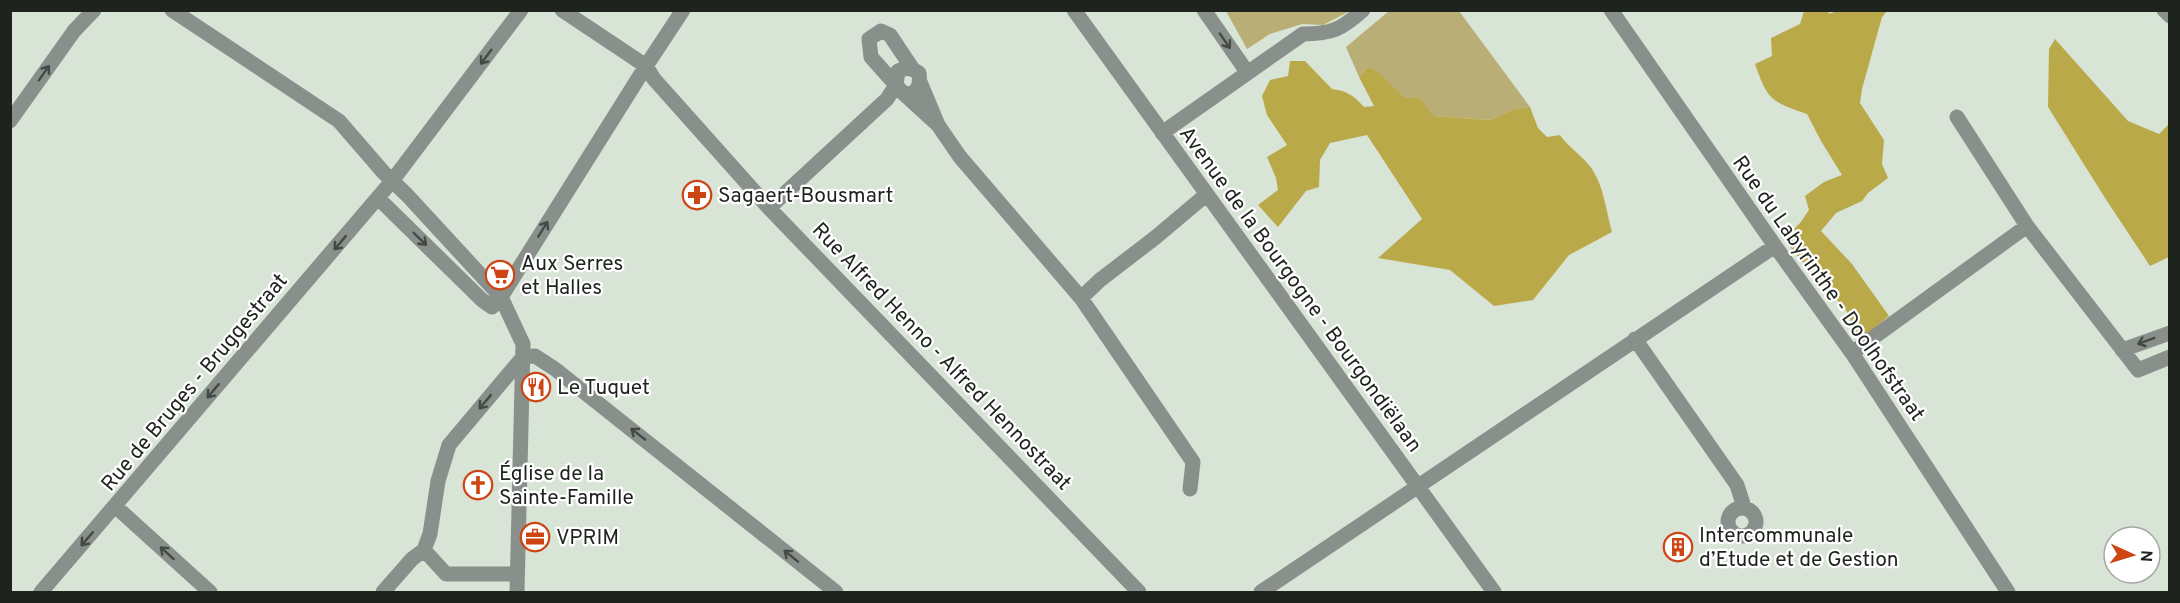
<svg xmlns="http://www.w3.org/2000/svg" width="2180" height="603" viewBox="0 0 2180 603" font-family="Overpass,sans-serif">
  <style>
    .green { fill: #b9af76 }
    .forest { fill: #baa949 }
    .lines { fill: none; stroke-linecap: round; stroke-linejoin: round }
    .minor { stroke: #89908c; stroke-width: 15 }
    .oneway { stroke: #444944 }
    .labels { text-anchor: middle; stroke-width: 4.5; stroke-linejoin: round; paint-order: stroke }
    .poi-label { font-size: 21px; fill: #1f231e; stroke: #fff; text-anchor: start }
    .street-label { font-size: 21px; fill: #1f231e; stroke: #fff }
  </style>
  <rect width="100%" height="100%" fill="#d8e4d6"/>
  <path class="green" d="M1226 11H1350L1323 25 1302 24 1270 34 1247 49Z
    M1389 11H1459L1530 107 1515 109 1490 120 1432 116 1420 98H1405L1368 67 1359 77 1346 47Z"/>
  <path class="forest" d="M1804 11H1830L1828 14 1838 11H1887L1882 17 1862 89 1860 103 1884 140 1882 164 1888 178 1868 193 1862 201 1836 213 1821 231 1852 264 1889 316 1860 340 1845 308 1815 278 1784 239 1800 223 1809 210 1805 196 1824 182 1842 175 1821 141 1807 114C1771 101 1768 101 1755 64L1772 56 1771 38 1800 24Z
    M2055 39 2128 121 2159 134 2169 124V257L2150 266 2105 198 2048 107 2049 49Z
    M1290 61H1305L1332 89C1348 91 1354 96 1364 107L1374 106 1359 77 1368 67 1379 73 1405 98H1420L1433 116 1490 120 1515 109 1530 107 1538 128 1547 137 1560 135C1569 148 1583 156 1592 169 1604 187 1606 211 1612 232L1569 255 1533 300 1494 306 1450 270 1378 258 1422 219 1367 135 1330 143 1320 160 1319 187 1306 191 1278 227 1258 205 1278 190 1276 178 1267 157 1287 145 1267 115 1262 96 1270 80 1288 76Z"/>
  <g class="lines">
    <path class="minor" d="M172 10 339 121 384 173 407 195 501 297 523 344 517 592
      M562 10 646 66 654 79 769 208 1139 592
      M1074 10 1494 592
      M1204 10 1247 72
      M1611 10 1775 246 1852 353 2008 592
      M2164 10 2170 16
      M903 93 938 125 920 82
      M10 121 74 31 94 10
      M938 125 960 157 1081 298 1193 462 1190 489
      M1162 133 1303 34C1332 34 1342 29 1363 10
      M378 198 482 300 492 307 501 297 646 66 683 10
      M769 208 887 99 896 85 898 71C907 67 911 68 919 73 920 82 920 88 912 94L903 93 871 57 869 39 881 31 890 35 912 68
      M2027 226 2138 370 2170 357
      M1081 298 1100 280 1156 237 1207 194
      M1635 339 1737 485 1744 507
      M2122 350 2170 333
      M1852 353 2027 226 1957 117
      M523 357 535 356 555 369 836 592
      M115 506 210 592
      M1728 522a14 14 0 1 1 28 0a14 14 0 1 1-28 0Z
      M424 550 446 574H517
      M41 592 392 181 521 10
      M383 592 412 559 424 550 430 534 438 481 449 445 523 357
      M1261 592 1775 246"/>
  </g>
  <defs><path id="oneway-shaft" d="M-6 0H5M1.5-3L5.5 0L1.5 3" fill="none" stroke-width="1.6" stroke-linecap="round" stroke-linejoin="round" transform="scale(1.5)"/></defs>
  <g class="oneway">
    <use href="#oneway-shaft" transform="translate(1225 41) rotate(55)"/>
    <use href="#oneway-shaft" transform="translate(486 57) rotate(127)"/>
    <use href="#oneway-shaft" transform="translate(44 73) rotate(-55)"/>
    <use href="#oneway-shaft" transform="translate(543 229) rotate(-58)"/>
    <use href="#oneway-shaft" transform="translate(420 239) rotate(44)"/>
    <use href="#oneway-shaft" transform="translate(340 243) rotate(130)"/>
    <use href="#oneway-shaft" transform="translate(2146 341) rotate(160)"/>
    <use href="#oneway-shaft" transform="translate(213 391) rotate(130)"/>
    <use href="#oneway-shaft" transform="translate(485 402) rotate(130)"/>
    <use href="#oneway-shaft" transform="translate(638 434) rotate(-142)"/>
    <use href="#oneway-shaft" transform="translate(87 539) rotate(131)"/>
    <use href="#oneway-shaft" transform="translate(167 553) rotate(-138)"/>
    <use href="#oneway-shaft" transform="translate(791 556) rotate(-141)"/>
  </g>
  <defs>
    <g id="pharmacy-ring" transform="scale(1.5)"><circle r="9.5" fill="#fff" stroke="#cd4512" stroke-width="1.5"/><path d="M-2-6h4v4h4v4h-4v4h-4v-4h-4v-4h4Z" fill="#cd4512"/></g>
    <g id="supermarket-ring" transform="scale(1.5)"><circle r="9.5" fill="#fff" stroke="#cd4512" stroke-width="1.5"/><path d="M-6-5.5h2.5l.6 2H6L4.5 2H-2.5L-4.4-4H-6ZM-1.5 3.2a1.3 1.3 0 1 0 .1 0ZM3 3.2a1.3 1.3 0 1 0 .1 0Z" fill="#cd4512"/></g>
    <g id="restaurant-ring" transform="scale(1.5)"><circle r="9.5" fill="#fff" stroke="#cd4512" stroke-width="1.5"/><path d="M-5-6h1v4h1v-4h1v4h1v-4h1v5L-1.5 .5V6h-2V.5L-5-1ZM5-6V6H3V1.5H1.5Q1.5-4 5-6Z" fill="#cd4512"/></g>
    <g id="church-ring" transform="scale(1.5)"><circle r="9.5" fill="#fff" stroke="#cd4512" stroke-width="1.5"/><path d="M-1.2-6h2.4v3.5h3.3v2.4h-3.3V6h-2.4V-.1h-3.3v-2.4h3.3Z" fill="#cd4512"/></g>
    <g id="office-ring" transform="scale(1.5)"><circle r="9.5" fill="#fff" stroke="#cd4512" stroke-width="1.5"/><path d="M-6-3h4V-5.5h4V-3h4V5H-6ZM-1-4.5V-3h2v-1.5ZM-6 0V1H6V0Z" fill="#cd4512"/></g>
    <g id="building-ring" transform="scale(1.5)"><circle r="9.5" fill="#fff" stroke="#cd4512" stroke-width="1.5"/><path d="M-4-6H4V6H1V3H-1V6H-4ZM-2.5-4.3h1.7v1.8h-1.7ZM.8-4.3h1.7v1.8H.8ZM-2.5-1h1.7V.8h-1.7ZM.8-1h1.7V.8H.8Z" fill="#cd4512"/></g>
  </defs>
  <g fill-rule="evenodd">
    <use href="#pharmacy-ring" x="697" y="195"/>
    <use href="#supermarket-ring" x="500" y="275"/>
    <use href="#restaurant-ring" x="536" y="387"/>
    <use href="#church-ring" x="478" y="485"/>
    <use href="#office-ring" x="535" y="537"/>
    <use href="#building-ring" x="1678" y="547"/>
  </g>
  <g class="labels">
    <g class="poi-label">
      <text x="718" y="202">Sagaert-Bousmart</text>
      <text x="521" y="270">Aux Serres<tspan x="521" dy="24">et Halles</tspan></text>
      <text x="557" y="394">Le Tuquet</text>
      <text x="499" y="480">Église de la<tspan x="499" dy="24">Sainte-Famille</tspan></text>
      <text x="1699" y="542">Intercommunale<tspan x="1699" dy="24">d’Etude et de Gestion</tspan></text>
      <text x="556" y="544">VPRIM</text>
    </g>
    <g class="street-label">
      <text transform="translate(1829 288) rotate(55)" y="7">Rue du Labyrinthe - Doolhofstraat</text>
      <text transform="translate(1301 289) rotate(54)" y="7">Avenue de la Bourgogne - Bourgondiëlaan</text>
      <text transform="translate(942 356) rotate(46)" y="7">Rue Alfred Henno - Alfred Hennostraat</text>
      <text transform="translate(194 382) rotate(-50)" y="7">Rue de Bruges - Bruggestraat</text>
    </g>
  </g>
  <rect width="2180" height="603" fill="none" stroke="#1f231e" stroke-width="24"/>
  <g transform="translate(2132 555) rotate(94)"><circle r="28" fill="#ffffff" stroke="#a5a7a5" stroke-width="1.5"/>
  <path d="M0-4.5L10 22L0 15L-10 22Z" fill="#cd4512"/>
  <text y="-9" font-size="16" font-weight="bold" text-anchor="middle" fill="#1f231e">N</text>
  </g>
</svg>
